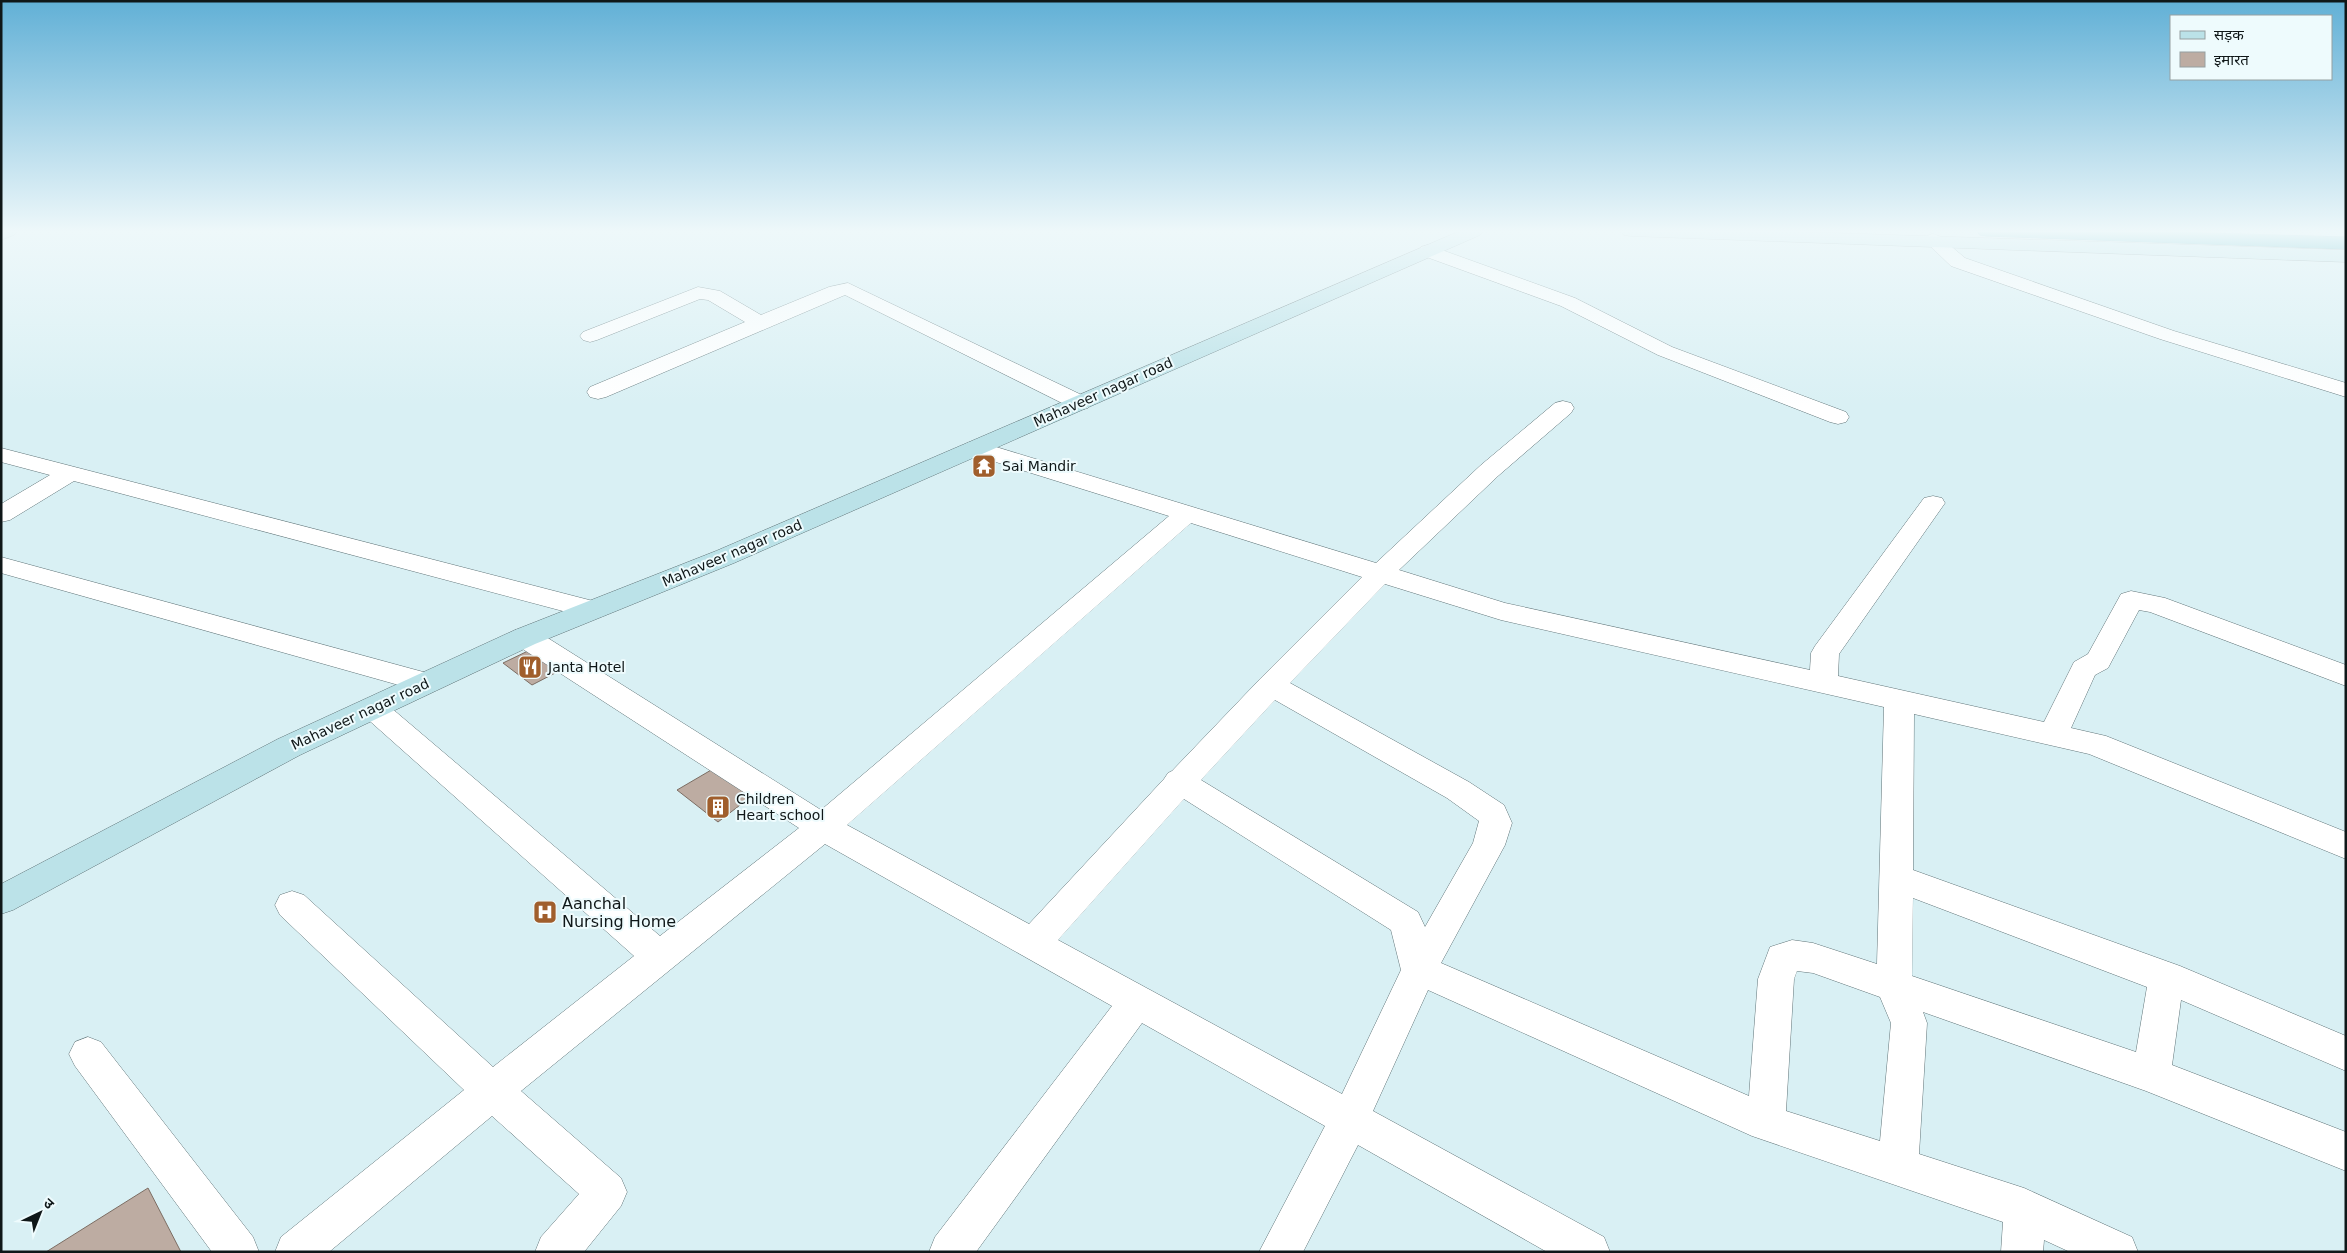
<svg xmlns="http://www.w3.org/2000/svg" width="2347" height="1253" viewBox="0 0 2347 1253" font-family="'DejaVu Sans','Noto Sans Devanagari',sans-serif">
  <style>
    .building { fill: #bdaca2; stroke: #7c6d63 }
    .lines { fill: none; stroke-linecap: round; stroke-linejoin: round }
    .street-casing { stroke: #617579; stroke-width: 1 }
    .secondary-casing { stroke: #617579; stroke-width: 1 }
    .highway-casing { stroke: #17707c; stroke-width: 1 }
    .street { fill: #fff; fill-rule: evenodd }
    .secondary { fill: #bbe2e8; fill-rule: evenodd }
    .highway { fill: #1ca0b2; fill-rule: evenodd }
    .labels { text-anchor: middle; stroke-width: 4; stroke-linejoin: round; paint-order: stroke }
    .street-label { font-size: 14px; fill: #0f1718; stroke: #eefbfd }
    .poi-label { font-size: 14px; fill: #0f1718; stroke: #eefbfd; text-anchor: start }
    .near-poi-label { font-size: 16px; fill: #0f1718; stroke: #eefbfd; text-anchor: start }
  </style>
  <rect width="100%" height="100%" fill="#d9f0f4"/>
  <path class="building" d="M530 650 559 671 532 685 503 663Z
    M718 766 757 792 718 822 677 790Z
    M148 1188 181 1252H46Z"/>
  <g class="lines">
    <g class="street-casing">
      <path id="street" d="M1933 234 1939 236 1965 258 2174 331 2346 383V397L2160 339 1951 266 1924 240 1927 236Z
        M1428 245 1575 298 1672 347 1846 412 1849 417 1846 422 1838 424 1830 422 1658 355 1561 306 1421 255 1419 251 1421 247Z
        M848 283 1088 398 1091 403 1088 408 1080 410 1072 408 845 295 606 397 598 399 590 397 587 392 590 387 745 322 708 300 700 299 597 340 590 342 583 340 580 336 583 332 698 287 720 291 761 315 829 287Z
        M1563 401 1571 403 1574 408 1571 413 1498 476 1399 570 1505 603 1810 670 1811 653 1815 646 1924 498 1933 496 1942 498 1945 503 1839 654 1838 676 2044 722 2074 662 2088 654 2121 594 2131 591 2165 598 2346 665V686L2150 612 2139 610 2108 668 2095 675 2071 728 2106 736 2346 832V859L2089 754 1914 714 1913 870 2180 966 2346 1036V1071L2181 1000 2172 1065 2346 1132V1171L2146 1091 1923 1012 1927 1023 1919 1154 2024 1188 2132 1237 2138 1252H2070L2044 1240 2043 1252H2001L2003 1222 1752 1136 1428 990 1373 1111 1604 1237 1610 1252H1547L1358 1145 1303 1252H1259L1325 1126 1142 1023 976 1252H929L935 1237 1112 1006 825 844 521 1091 621 1178 627 1192 621 1206 584 1252H535L541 1237 579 1194 492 1116 329 1252H275L281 1237 464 1090 280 915 275 905 280 895 292 891 304 895 493 1067 634 956 363 715 358 708 363 701 373 697 383 701 660 936 799 828 515 644 511 637 515 630 525 628 535 630 821 810 1169 516 967 453 963 448 967 443 975 441 983 443 1376 563 1481 465 1555 403ZM1191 523 1362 577 1261 678 1172 771 1168 773 1164 779 1029 924 847 825ZM1385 584 1501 620 1884 707 1877 964 1813 943 1792 940 1770 947 1758 979 1749 1096 1441 963 1505 845 1512 823 1504 805 1469 782 1290 683ZM1275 700 1447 798 1479 821 1473 843 1425 927 1418 912 1201 780ZM1184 799 1391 930 1401 970 1342 1094 1058 940ZM1913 898 2147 987 2136 1052 1912 976ZM1797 971 1813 973 1880 997 1891 1023 1880 1141 1786 1111 1794 979Z
        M1 448 593 601 603 604 607 610 603 616 593 619 74 481 10 520 1 522V504L50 475 1 462Z
        M1 557 427 673 437 676 441 683 437 690 427 693 1 573Z
        M88 1037 101 1042 253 1237 259 1252H212L75 1066 69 1054 75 1042Z"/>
    </g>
    <g class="secondary-casing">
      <path id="secondary" d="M1 231H17L14 235 1 240Z
        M1460 231H1483L1480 235 734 563 535 644 300 755 13 910 1 914V884L278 739 515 630 716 551Z
        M1621 231H1774L2346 250V262L1630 236 1624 235Z"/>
    </g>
    <g class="highway-casing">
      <path id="highway" d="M1977 231H2137L2346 237V249L1986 236 1980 235Z"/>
    </g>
    <use href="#street" class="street"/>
    <use href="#secondary" class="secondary"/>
    <use href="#highway" class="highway"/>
  </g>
  <linearGradient id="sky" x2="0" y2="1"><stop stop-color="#61b0d6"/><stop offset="0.57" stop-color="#eef8fa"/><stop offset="1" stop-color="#eef8fa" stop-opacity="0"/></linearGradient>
  <rect width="2347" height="406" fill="url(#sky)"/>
  <defs>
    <g id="temple-square" transform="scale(1.25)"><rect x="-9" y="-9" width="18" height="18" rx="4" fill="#a05e2c" stroke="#eefbfd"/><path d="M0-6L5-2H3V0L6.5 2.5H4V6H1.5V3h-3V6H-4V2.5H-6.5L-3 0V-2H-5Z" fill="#fff"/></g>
    <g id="restaurant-square" transform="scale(1.25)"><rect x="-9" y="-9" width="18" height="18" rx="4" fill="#a05e2c" stroke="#eefbfd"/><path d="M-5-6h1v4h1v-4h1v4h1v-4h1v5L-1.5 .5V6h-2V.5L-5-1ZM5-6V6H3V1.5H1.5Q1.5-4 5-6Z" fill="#fff"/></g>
    <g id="building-square" transform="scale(1.25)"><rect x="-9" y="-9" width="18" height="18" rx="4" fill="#a05e2c" stroke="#eefbfd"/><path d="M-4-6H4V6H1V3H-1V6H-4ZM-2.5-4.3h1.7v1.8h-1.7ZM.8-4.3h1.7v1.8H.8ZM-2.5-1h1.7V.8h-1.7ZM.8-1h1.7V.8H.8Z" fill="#fff"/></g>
    <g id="hospital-square" transform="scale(1.25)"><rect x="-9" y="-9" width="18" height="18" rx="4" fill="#a05e2c" stroke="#eefbfd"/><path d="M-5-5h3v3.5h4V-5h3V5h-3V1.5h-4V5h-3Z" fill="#fff"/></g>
  </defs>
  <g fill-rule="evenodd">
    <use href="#temple-square" x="984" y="466"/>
    <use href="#restaurant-square" x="530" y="667"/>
    <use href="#building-square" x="718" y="807"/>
    <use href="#hospital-square" x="545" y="912"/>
  </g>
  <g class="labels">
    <g class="street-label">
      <text transform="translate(1103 392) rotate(-24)" y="5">Mahaveer nagar road</text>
      <text transform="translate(732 553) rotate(-23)" y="5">Mahaveer nagar road</text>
      <text transform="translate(360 714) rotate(-25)" y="5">Mahaveer nagar road</text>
    </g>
    <g class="poi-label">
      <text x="1002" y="471">Sai Mandir</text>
      <text x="548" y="672">Janta Hotel</text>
      <text x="736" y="804">Children<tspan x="736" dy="16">Heart school</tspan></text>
    </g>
    <g class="near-poi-label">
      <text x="562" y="909">Aanchal<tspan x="562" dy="18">Nursing Home</tspan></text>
    </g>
  </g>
  <rect width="2347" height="1253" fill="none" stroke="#0f1718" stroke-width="5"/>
  <rect x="2170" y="15" width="162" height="65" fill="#eefbfd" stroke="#95a0a1"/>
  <rect x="2180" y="31" width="25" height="8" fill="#bbe2e8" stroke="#95a0a1"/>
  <text x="2214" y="40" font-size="15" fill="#0f1718">सड़क</text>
  <rect x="2180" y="52" width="25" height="15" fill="#bdaca2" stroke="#95a0a1"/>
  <text x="2214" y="65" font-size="15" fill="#0f1718">इमारत</text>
  <g transform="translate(40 1213) rotate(43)" stroke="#eefbfd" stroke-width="4" paint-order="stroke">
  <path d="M0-4L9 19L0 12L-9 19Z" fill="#0f1718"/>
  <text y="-8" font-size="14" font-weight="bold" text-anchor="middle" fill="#0f1718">उ</text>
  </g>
</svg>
